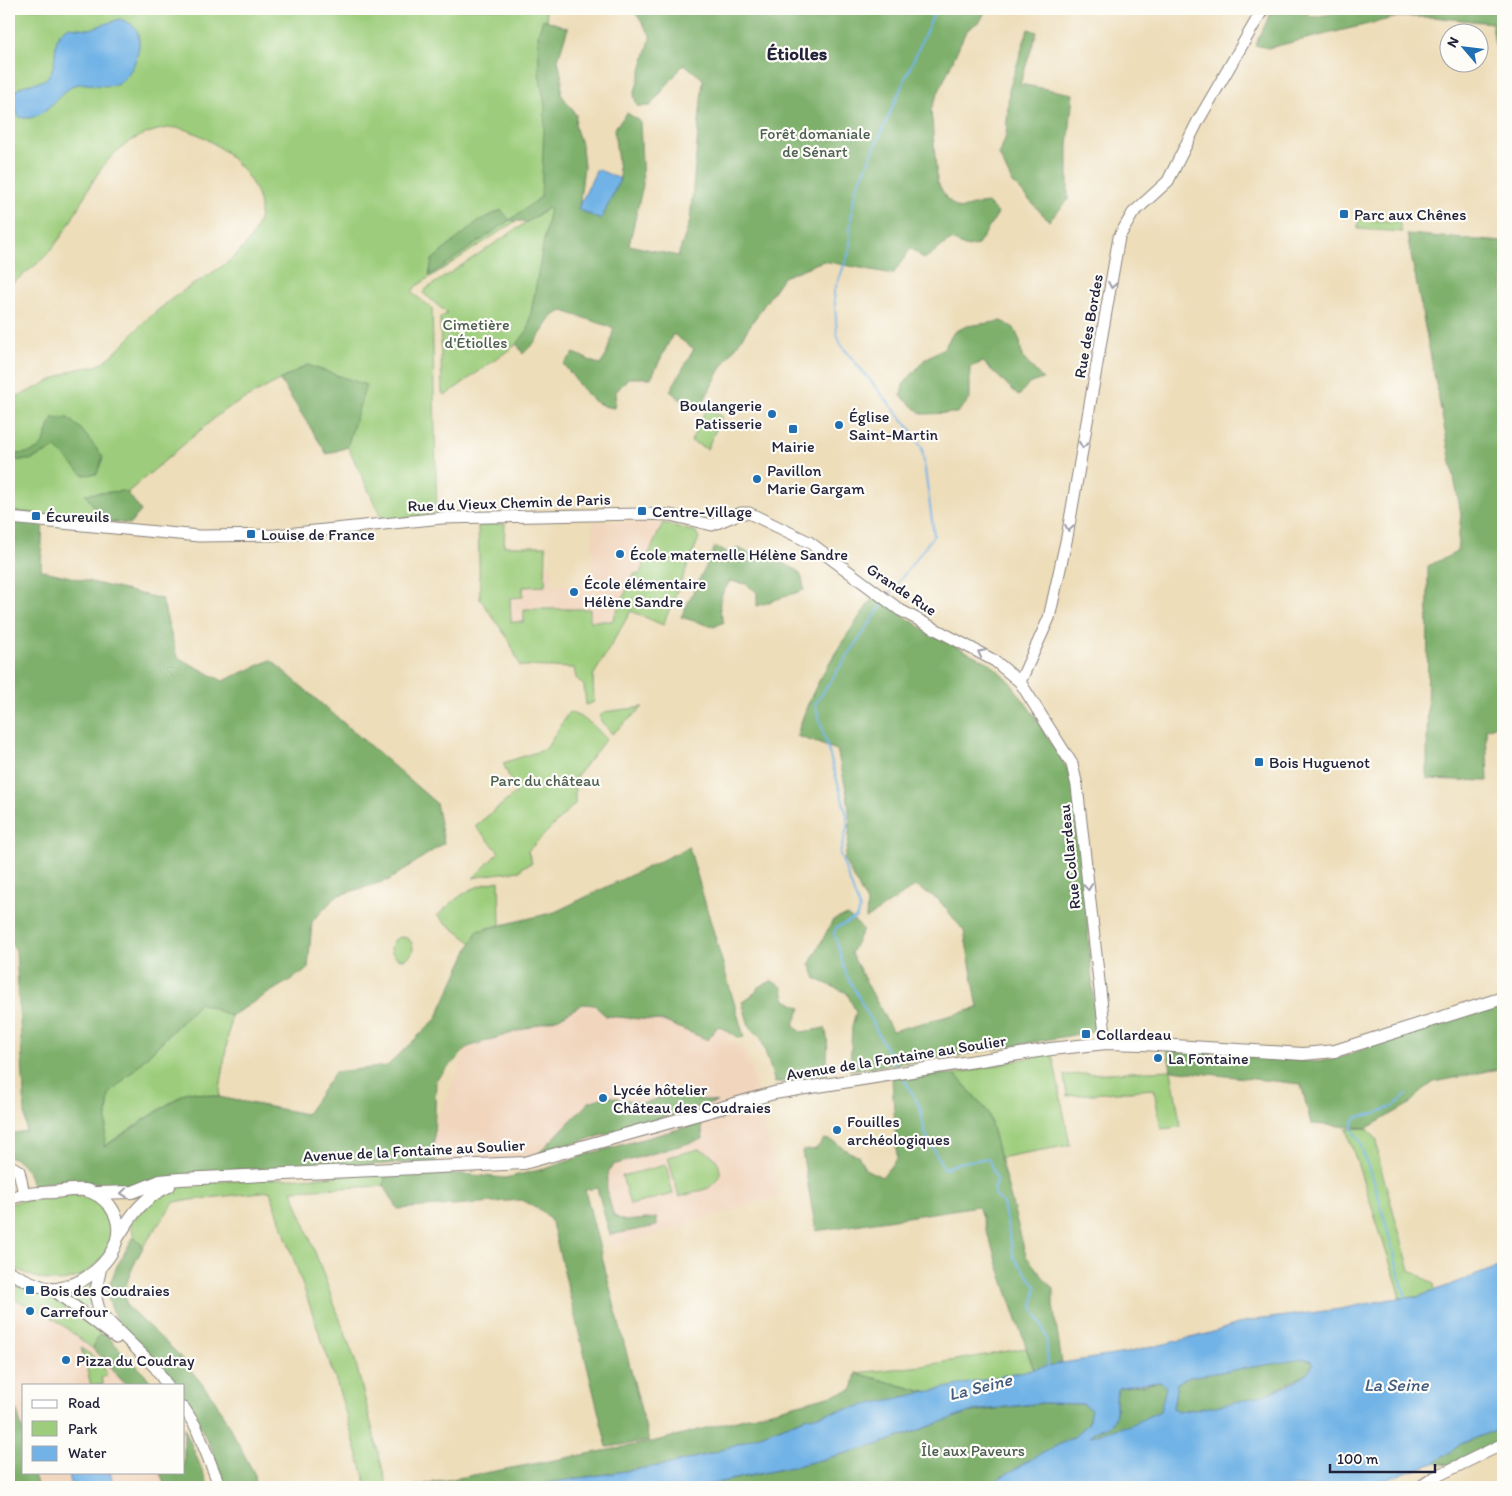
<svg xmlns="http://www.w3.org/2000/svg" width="1512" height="1496" viewBox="0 0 1512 1496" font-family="Itim,sans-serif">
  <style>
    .built { fill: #f1d5bd }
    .green { fill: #9dcd7c; stroke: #60785c }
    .forest { fill: #7eb06c; stroke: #506954 }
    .water { fill: #71b3e6; stroke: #4a6a90; fill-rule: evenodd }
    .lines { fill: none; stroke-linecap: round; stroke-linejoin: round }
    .stream { stroke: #71b3e6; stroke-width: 2 }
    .secondary-casing { stroke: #88807a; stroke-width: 13 }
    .primary-casing { stroke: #88807a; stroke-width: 14 }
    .secondary { stroke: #fff; stroke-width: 11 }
    .primary { stroke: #fff; stroke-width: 12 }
    .oneway { stroke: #9c9ca7 }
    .poi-dot { fill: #1f6fb2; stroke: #fdfcf7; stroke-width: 2 }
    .labels { text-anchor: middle; stroke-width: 4.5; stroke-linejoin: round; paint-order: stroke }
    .park-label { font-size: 16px; fill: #4d5e52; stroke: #fdfcf7 }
    .poi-label { font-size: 16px; fill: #22223b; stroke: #fdfcf7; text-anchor: start }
    .street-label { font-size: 16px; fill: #22223b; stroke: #fdfcf7 }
    .water-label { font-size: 18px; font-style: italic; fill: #425c7f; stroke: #fdfcf7 }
    .quarter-label { font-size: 19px; font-weight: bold; fill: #22223b; stroke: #fdfcf7 }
  </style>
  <rect width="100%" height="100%" fill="#fdfcf7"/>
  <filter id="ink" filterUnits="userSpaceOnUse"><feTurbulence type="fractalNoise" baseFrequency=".02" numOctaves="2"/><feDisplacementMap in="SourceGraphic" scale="10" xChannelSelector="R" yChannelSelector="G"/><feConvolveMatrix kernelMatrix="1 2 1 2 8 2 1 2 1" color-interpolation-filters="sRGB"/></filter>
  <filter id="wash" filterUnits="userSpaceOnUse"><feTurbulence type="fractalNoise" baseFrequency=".0096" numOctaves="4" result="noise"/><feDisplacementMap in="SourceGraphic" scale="20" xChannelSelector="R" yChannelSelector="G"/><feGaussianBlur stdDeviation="1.12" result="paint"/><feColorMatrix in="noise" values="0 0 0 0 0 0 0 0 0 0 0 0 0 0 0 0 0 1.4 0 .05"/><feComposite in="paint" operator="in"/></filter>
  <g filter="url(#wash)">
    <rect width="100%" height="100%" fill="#edddb9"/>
    <path class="built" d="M650 521 663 523 638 575 635 574 612 621 511 622 510 598 523 597 522 587 545 586V567H552L553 585H592L593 522Z
      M703 930 739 1038 731 1034 728 1040 743 1048 749 1057 780 1196 613 1247 584 1141 523 1159 436 1162 434 1141 437 1120 468 1047 502 1036Z
      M9 1288 25 1294 54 1316 103 1357 126 1385H24V1436L9 1381Z
      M33 1472H159L164 1487H38Z"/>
    <path class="green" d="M9 9H545L554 51 545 202 415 287 412 293 432 308 437 514 383 521 348 447 327 454 298 400 307 365 223 411 128 492 118 523 9 511V399C31 392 50 380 71 371 80 367 91 369 100 364 117 354 129 337 143 323 151 315 161 308 169 301 190 284 215 274 235 256 245 247 254 236 258 223 272 184 213 133 178 128 164 126 143 134 131 141 89 166 81 217 49 252 38 265 22 275 9 286Z
      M551 206 528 330 517 344 446 395 442 393 440 318 447 313 423 293 426 289Z
      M1358 219 1399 222 1402 232 1358 229Z
      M706 409 722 416 707 449 691 441Z
      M663 523 696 532 699 538 663 625 631 611 593 676 594 702 586 705 584 686 576 678 574 668 520 666 509 640 480 599 478 525 505 524 504 546H546L545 586 523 587V597L510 598 511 622H524V609H590V621H612L635 573 639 575Z
      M643 707 612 734 601 721 600 716 604 712Z
      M569 712C585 718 595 725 606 739L575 778V804L528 851 532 863 522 867 520 871 493 874 473 878 499 852 475 826 516 793 503 763 546 749Z
      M499 881 500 925 478 931 472 943 437 916C460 895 468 887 499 881Z
      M391 948a11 11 0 1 1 22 0a11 11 0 1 1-22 0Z
      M200 1003 231 1016 219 1097 188 1091 103 1147 109 1095Z
      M1052 1053 1070 1145 999 1158 988 1112 955 1074Z
      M1171 1070 1181 1127 1161 1129 1154 1089 1067 1096 1064 1075Z
      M1367 1128 1377 1140 1379 1161 1410 1270 1434 1284 1435 1291 1418 1297 1399 1298V1290L1346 1129Z
      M699 1149C714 1154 721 1161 720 1177L709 1188 679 1197 668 1157Z
      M666 1165 673 1194 630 1205 622 1176Z
      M386 1174 384 1186 292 1190 355 1360 387 1487H367L338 1387 270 1191 174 1202 143 1247 134 1236 130 1224 164 1188 183 1183Z
      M72 1195C142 1202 110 1282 56 1281 40 1281 23 1273 9 1265V1205L19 1201Z
      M91 1281V1303L83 1309 68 1297 66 1292Z
      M12 1284 52 1297 102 1335 97 1337 93 1349 52 1317 14 1299 9 1288Z
      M81 1348C92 1356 104 1362 107 1376L101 1378 103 1385H91Z
      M1026 1348 1034 1370 928 1393 856 1373 921 1366Z"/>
    <path class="forest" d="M633 9H986L981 20 966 31 931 109 937 181 946 198 959 209 973 205 988 203 998 213 978 245 967 247 951 240 924 259 911 248 893 274 823 261 783 277 722 367 697 413 670 391 694 349 673 334 651 378H628L616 392 614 408C588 406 579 382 563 364L574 353 600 365 606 356 614 328 563 311 554 315 534 343 523 354 517 344 528 330 550 207 527 222 510 220 429 276 432 260 477 222 501 210 510 220 541 197 545 106 539 73 538 34 543 19 568 28 558 59 562 79 561 94 576 115 575 126 582 147 584 166 579 209 601 220 620 179 614 129 627 113 640 121 643 185 629 245 678 256 690 221 703 79 684 64 650 106H637L634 95 651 36Z
      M1273 9H1308L1306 12 1312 17 1361 9H1503V43L1495 46 1492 23 1432 17H1398L1268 48 1255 45Z
      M1028 29 1037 32 1020 84 1073 94 1068 146V200L1049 221 1012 182 999 155 1006 136 1009 90Z
      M1407 234 1503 242V723L1486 729 1488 781 1427 779 1428 566 1457 552 1461 514Z
      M1002 321 1014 328 1020 341 1022 357 1043 379 1028 384 1019 396 983 362 970 367V399L957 413 922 414 901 396 903 385 925 359 944 348 954 332 967 326Z
      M307 365 366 385 347 447 327 454 280 380Z
      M52 418H68L81 429 103 457 97 474 83 475 56 448 30 460H14L16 454C45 453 44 442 52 418Z
      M122 491 128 493 141 511 130 524 97 520V511L85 494Z
      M9 511 43 515 41 570 162 599 177 657 223 681 271 660 436 803 444 843 389 880 336 896 312 922 308 969 231 1016 200 1003 109 1095 104 1147 188 1091 306 1114 335 1072 387 1066 436 1019 477 931 555 912 689 847 744 1037 739 1038 718 1026 708 1040 663 1021 606 1016 594 1005 583 1004 559 1018 468 1047 436 1080 434 1141 436 1162 234 1170 113 1187 91 1182 65 1180 32 1185C28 1171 24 1162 9 1156V1134L26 1131 16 950 9 943Z
      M715 547 731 554 738 548C755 557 780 560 795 569 802 573 803 582 804 590L757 606V592L746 584 730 581C720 596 716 604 724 622L714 627 681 617Z
      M874 596 934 636 990 663 1010 682 1034 715 1067 768 1077 796 1096 1031 955 1056 850 1070 852 1026 856 1012 847 993 816 979 810 963 833 920 847 915 863 929 851 953 892 1031 978 1008 964 931 938 899 915 886 866 919 867 903 844 860C856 820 846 789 837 750L797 736C811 683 843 641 874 596Z
      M772 981 782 987 786 1000 801 1008 793 1026 802 1032 825 1028C830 1044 826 1058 827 1075L775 1083 761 1038 750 1029 742 1002 756 992 758 987Z
      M1503 1005V1068L1434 1082 1423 1090 1408 1105 1367 1128 1311 1124 1301 1084 1171 1070 1167 1050 1317 1062 1339 1058 1440 1021Z
      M955 1074 988 1112 1026 1256 1053 1289V1305L1062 1363 1034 1370 978 1206 816 1231 802 1151 816 1149 824 1139C839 1140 844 1153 858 1155L865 1169 882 1177 897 1158 892 1079 899 1075Z
      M669 1094 717 1102 538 1154 589 1102 607 1096 645 1103Z
      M701 1123 703 1139 613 1165C601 1181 609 1198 614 1216L625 1221 657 1218V1226L610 1235 597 1188 585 1190 649 1441 607 1447 552 1223C544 1209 535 1207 522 1200L398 1209 384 1186 386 1174H463L505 1178 548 1168 588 1154Z
      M134 1236 143 1247C134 1265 121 1286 127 1306L177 1353 215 1400 255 1475 256 1487H225L212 1449 184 1397V1385H176L116 1320 106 1293 117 1266Z
      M105 1334 144 1373 153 1385H126L93 1349 97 1337Z
      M1298 1359 1312 1360 1313 1364 1307 1374 1264 1396 1232 1405 1178 1411 1173 1408 1177 1383 1189 1377Z
      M856 1373 928 1393 805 1418 716 1452 671 1464 522 1487H409L652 1442 852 1390Z
      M1161 1382 1166 1387C1165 1395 1165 1406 1159 1412 1151 1420 1099 1438 1090 1435 1095 1430 1106 1429 1111 1424 1121 1413 1112 1399 1119 1388Z
      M14 1401 24 1436V1472H33L38 1487H9V1415Z
      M1042 1403 1083 1404 1091 1409 1088 1424 1074 1437 1035 1457 985 1487H697L801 1465 877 1445 918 1431 957 1414Z
      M184 1427 209 1487H165L160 1472H184Z
      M1503 1427V1443L1448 1465 1435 1463 1461 1444Z"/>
    <path class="water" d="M120 19C125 21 133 24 136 29 145 44 133 76 118 83 103 91 86 79 73 86 55 96 42 124 19 117 17 111 11 101 14 95 20 79 41 88 49 75 61 58 48 37 68 27L90 29Z
      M597 169 620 179 601 220 578 209Z
      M1503 1265V1427L1461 1444 1435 1463 1365 1487H985L1035 1457 1074 1437 1088 1424 1091 1409 1083 1404 1042 1403 973 1411 877 1445 801 1465 697 1487H522L671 1464 716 1452 805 1418 1062 1363 1126 1353 1207 1334 1247 1321 1340 1309 1391 1299 1418 1297ZM1304 1359 1312 1360 1313 1364C1302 1394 1207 1409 1178 1411L1173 1408 1177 1383 1189 1377ZM1143 1383 1161 1382 1166 1387 1160 1411 1130 1425 1090 1436C1095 1429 1106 1429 1111 1424 1121 1413 1112 1399 1119 1388Z
      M68 1472H110L114 1487H70L72 1486Z"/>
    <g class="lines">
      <path class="stream" d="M888 596 934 535 922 448 911 430 841 345 837 333 834 292 850 250V227L855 192 936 9
        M883 604 815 704 847 815V828L840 854 860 910 856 918 836 928 834 933 846 974 895 1065
        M904 1079 920 1107 925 1133 944 1169 958 1163 988 1158 997 1180 993 1189 996 1196 1003 1204 1014 1258 1036 1286 1033 1306 1046 1335 1048 1367
        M1406 1299 1379 1199 1359 1140 1352 1129 1353 1122 1358 1117 1376 1113 1394 1106 1407 1095"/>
    </g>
  </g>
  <g filter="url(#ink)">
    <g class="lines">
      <g class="secondary-casing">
        <path id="secondary" d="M9 518 199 536 276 535 442 518 641 514 670 515 712 525 741 513H749L809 542 900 610 995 661 1020 682 1072 764 1077 786 1106 1043
          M1020 682 1049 618 1067 537 1119 237 1133 213 1168 181 1198 121 1263 9
          M9 1165 19 1171 24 1194
          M101 1267 95 1294 100 1313 155 1367 167 1385
          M52 1289 116 1338
          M184 1408 196 1427 220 1487
          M1420 1487 1435 1477 1503 1444"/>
      </g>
      <g class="primary-casing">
        <path id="primary" d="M96 1193 133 1192 160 1181 180 1179 524 1163 774 1093 1051 1049 1106 1043 1143 1044 1303 1054 1335 1051 1503 998
          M9 1199C23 1193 38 1193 54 1192 64 1191 75 1189 85 1190 95 1192 103 1198 110 1206 133 1237 103 1272 74 1284 68 1286 58 1290 51 1289 38 1287 21 1278 9 1272
          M118 1237C132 1214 144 1197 169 1186"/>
      </g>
      <use href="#secondary" class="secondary"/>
      <use href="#primary" class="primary"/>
    </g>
    <defs><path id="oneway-chevron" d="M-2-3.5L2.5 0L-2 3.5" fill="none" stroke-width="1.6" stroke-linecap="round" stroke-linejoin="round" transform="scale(1.25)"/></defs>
    <g class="oneway">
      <use href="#oneway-chevron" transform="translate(1112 285) rotate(100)"/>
      <use href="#oneway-chevron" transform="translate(1083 445) rotate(100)"/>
      <use href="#oneway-chevron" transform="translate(1069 528) rotate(100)"/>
      <use href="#oneway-chevron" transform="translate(981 653) rotate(-152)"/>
      <use href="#oneway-chevron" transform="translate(1088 887) rotate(84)"/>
      <use href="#oneway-chevron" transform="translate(124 1193) rotate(174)"/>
    </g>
  </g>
  <g class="poi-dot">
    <rect x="1339" y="209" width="10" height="10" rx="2.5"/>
    <circle cx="772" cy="414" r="5"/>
    <circle cx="839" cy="425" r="5"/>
    <rect x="788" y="424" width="10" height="10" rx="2.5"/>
    <circle cx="757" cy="479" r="5"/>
    <rect x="637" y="506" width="10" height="10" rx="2.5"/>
    <rect x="31" y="511" width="10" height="10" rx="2.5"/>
    <rect x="246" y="529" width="10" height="10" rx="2.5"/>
    <circle cx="620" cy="554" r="5"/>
    <circle cx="574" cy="592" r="5"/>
    <rect x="1254" y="757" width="10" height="10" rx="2.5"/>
    <rect x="1081" y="1029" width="10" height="10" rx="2.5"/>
    <circle cx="1158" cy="1058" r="5"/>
    <circle cx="603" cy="1098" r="5"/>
    <circle cx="837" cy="1130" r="5"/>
    <rect x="25" y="1285" width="10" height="10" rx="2.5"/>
    <circle cx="30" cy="1311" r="5"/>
    <circle cx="66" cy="1360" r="5"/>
  </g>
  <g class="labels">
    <g class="park-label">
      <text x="815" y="139">Forêt domaniale<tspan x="815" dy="18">de Sénart</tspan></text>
      <text x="476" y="330">Cimetière<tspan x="476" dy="18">d'Étiolles</tspan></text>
      <text x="545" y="786">Parc du château</text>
      <text x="973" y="1456">Île aux Paveurs</text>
    </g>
    <g class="poi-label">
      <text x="1354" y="220">Parc aux Chênes</text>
      <text x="762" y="411" text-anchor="end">Boulangerie<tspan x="762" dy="18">Patisserie</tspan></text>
      <text x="849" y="422">Église<tspan x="849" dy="18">Saint-Martin</tspan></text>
      <text x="793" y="452" text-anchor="middle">Mairie</text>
      <text x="767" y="476">Pavillon<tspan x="767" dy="18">Marie Gargam</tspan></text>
      <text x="652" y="517">Centre-Village</text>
      <text x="46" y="522">Écureuils</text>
      <text x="261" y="540">Louise de France</text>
      <text x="630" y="560">École maternelle Hélène Sandre</text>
      <text x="584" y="589">École élémentaire<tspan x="584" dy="18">Hélène Sandre</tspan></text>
      <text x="1269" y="768">Bois Huguenot</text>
      <text x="1096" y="1040">Collardeau</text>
      <text x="1168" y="1064">La Fontaine</text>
      <text x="613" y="1095">Lycée hôtelier<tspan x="613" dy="18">Château des Coudraies</tspan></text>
      <text x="847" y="1127">Fouilles<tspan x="847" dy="18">archéologiques</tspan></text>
      <text x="40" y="1296">Bois des Coudraies</text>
      <text x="40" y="1317">Carrefour</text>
      <text x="76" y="1366">Pizza du Coudray</text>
    </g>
    <g class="street-label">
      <text transform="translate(1088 326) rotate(-80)" y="6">Rue des Bordes</text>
      <text transform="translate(509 502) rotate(-2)" y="6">Rue du Vieux Chemin de Paris</text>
      <text transform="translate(902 589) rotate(34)" y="6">Grande Rue</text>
      <text transform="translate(1069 857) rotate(-96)" y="6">Rue Collardeau</text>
      <text transform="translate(896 1057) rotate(-9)" y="6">Avenue de la Fontaine au Soulier</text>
      <text transform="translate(414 1150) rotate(-3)" y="6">Avenue de la Fontaine au Soulier</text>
    </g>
    <g class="water-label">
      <text x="1396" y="1391">La Seine</text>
      <text transform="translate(980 1387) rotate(-14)" y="6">La Seine</text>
    </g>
    <g class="quarter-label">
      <text x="797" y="60">Étiolles</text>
    </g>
  </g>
  <rect width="1512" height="1496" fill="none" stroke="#fdfcf7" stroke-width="30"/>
  <rect x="22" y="1384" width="162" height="90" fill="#fdfcf7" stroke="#a5a5ac"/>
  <rect x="32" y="1400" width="25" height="8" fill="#ffffff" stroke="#a5a5ac"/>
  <text x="68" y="1408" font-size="15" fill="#22223b">Road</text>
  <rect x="32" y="1421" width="25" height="15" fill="#9dcd7c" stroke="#a5a5ac"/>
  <text x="68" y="1434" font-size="15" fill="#22223b">Park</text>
  <rect x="32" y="1446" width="25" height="15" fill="#71b3e6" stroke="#a5a5ac"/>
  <text x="68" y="1458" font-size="15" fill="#22223b">Water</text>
  <g transform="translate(1464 48) rotate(298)"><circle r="24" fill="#fdfcf7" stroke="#a5a5ac"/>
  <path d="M0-4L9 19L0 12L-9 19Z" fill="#1f6fb2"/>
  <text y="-8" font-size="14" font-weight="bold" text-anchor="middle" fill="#22223b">N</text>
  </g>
  <path d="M1330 1464v8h105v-8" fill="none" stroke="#22223b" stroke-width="2.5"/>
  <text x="1337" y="1464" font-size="15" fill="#22223b" stroke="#fdfcf7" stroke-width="4" paint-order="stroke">100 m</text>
</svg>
